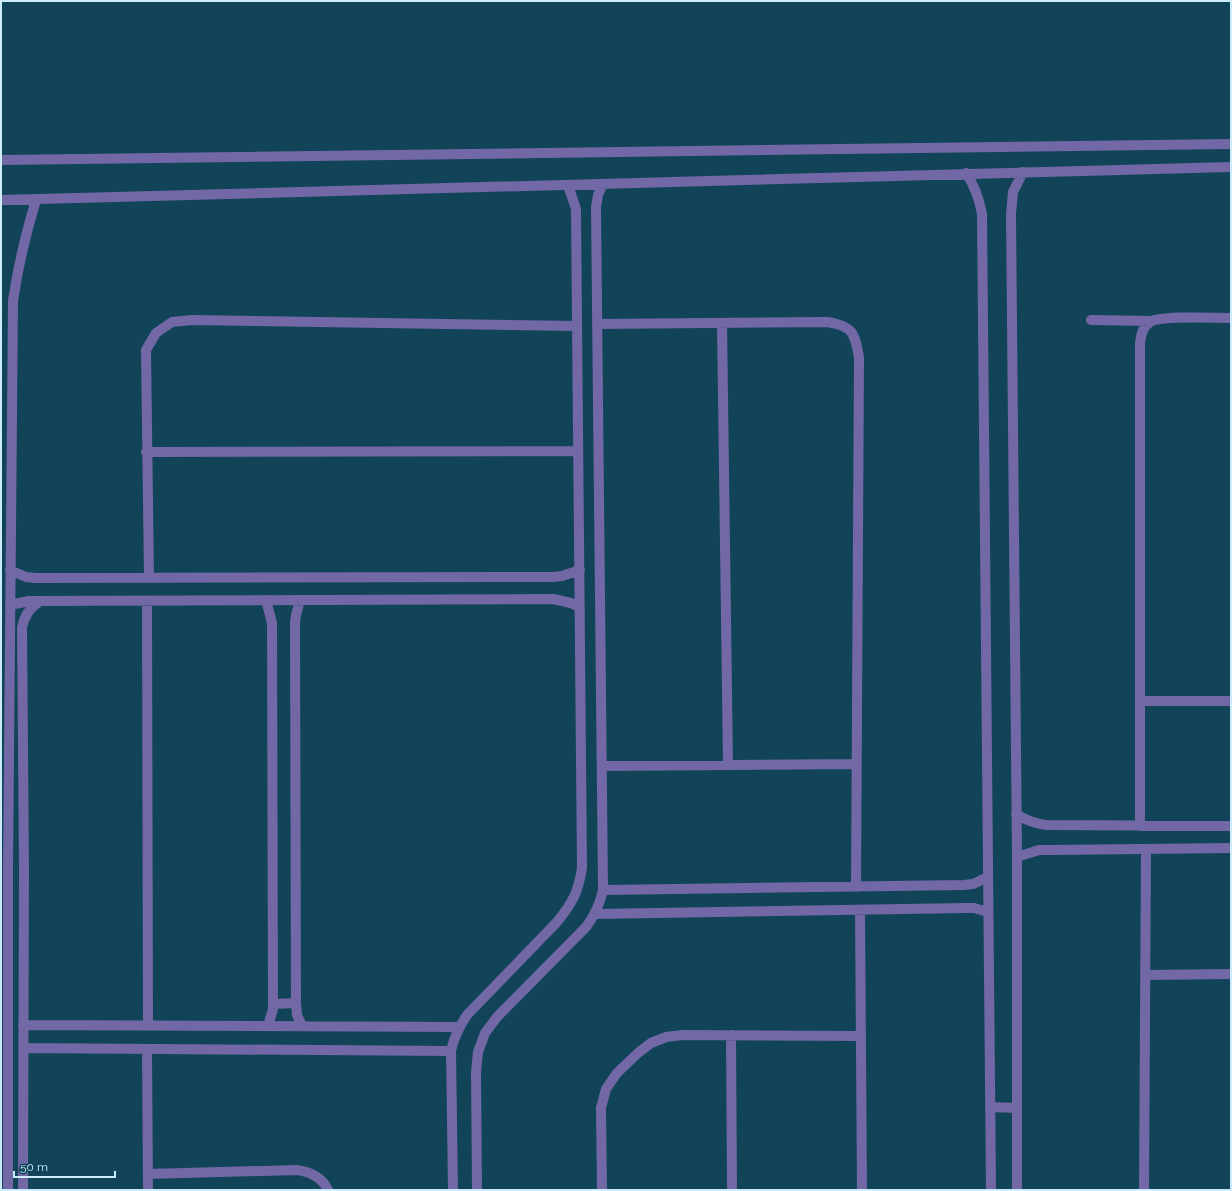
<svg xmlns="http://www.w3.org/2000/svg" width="1232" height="1191" viewBox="0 0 1232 1191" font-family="Raleway,sans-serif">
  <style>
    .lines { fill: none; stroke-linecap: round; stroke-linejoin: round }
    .minor { stroke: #7268a5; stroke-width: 10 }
  </style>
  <rect width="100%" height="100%" fill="#114459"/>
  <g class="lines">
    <path class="minor" d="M1 160 1231 144
      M966 173C975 186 979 198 982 214L991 1190
      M1 200 1231 167
      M1091 320 1152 321
      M722 323 728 765
      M598 324 827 322C853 326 855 333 859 358L856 887
      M146 452 578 451
      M10 570 26 577 35 578 553 577 562 576 580 570
      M149 578 146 350 156 333 172 322 192 320 577 326
      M266 600 272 623 273 1009 268 1026
      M300 600 296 615 295 622 296 1003 297 1015 302 1026
      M147 601 148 1025
      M10 605 29 601 553 599 571 603 580 608
      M1140 701H1231
      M603 766 857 764
      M1016 814C1027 821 1035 824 1047 825L1231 826
      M1140 826V344C1141 335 1142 328 1150 322 1159 315 1217 318 1231 318
      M1017 857 1039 850H1050L1231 848
      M603 890 964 885 973 884 988 877
      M860 910 862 1190
      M595 914 967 908H974L988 912
      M1145 975 1231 974
      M273 1004 296 1003
      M23 1025 459 1027
      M731 1035 732 1190
      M23 1048 451 1051
      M147 1049 148 1190
      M990 1107 1017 1108
      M148 1174 297 1170C311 1172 322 1177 328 1190
      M8 1190V869L13 301C18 266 26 233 36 200
      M23 1190 24 869 22 628C24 617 29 608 39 602
      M453 1190 451 1051C454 1037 459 1027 467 1015L557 922C573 902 578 893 582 868L576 209 568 185
      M477 1190 476 1072 478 1052 485 1033 497 1017 586 927C595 915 600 904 603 890L596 207 598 195 603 184
      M602 1190 601 1108 606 1089 617 1073 638 1053 651 1043 666 1037 682 1035 861 1036
      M1017 1190V857L1011 214 1013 192 1023 172
      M1144 1190 1146 849"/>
  </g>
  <rect width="1232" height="1191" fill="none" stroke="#ccecfc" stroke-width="4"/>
  <path d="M14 1171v6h101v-6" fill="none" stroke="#ccecfc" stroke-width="2"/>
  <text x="20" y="1171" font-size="12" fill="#ccecfc" stroke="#114459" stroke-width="3" paint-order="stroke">50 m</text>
</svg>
